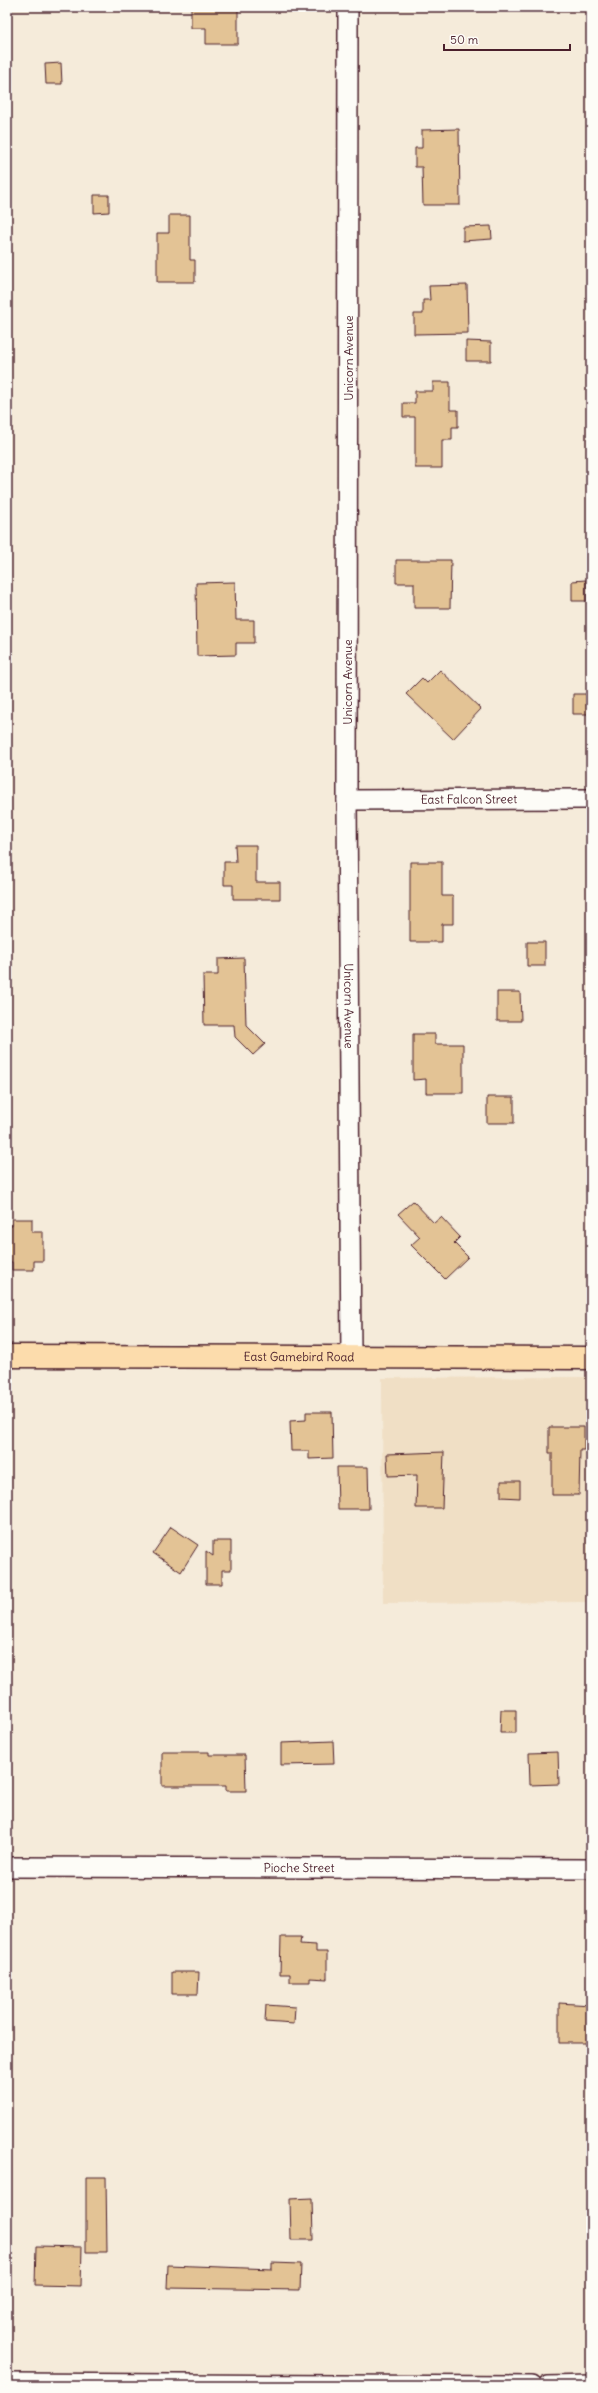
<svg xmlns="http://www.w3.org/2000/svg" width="598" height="2393" viewBox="0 0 598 2393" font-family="Delius,sans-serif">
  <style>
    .built { fill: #f0dfc5 }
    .building { fill: #e3c395; stroke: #4a1f2b }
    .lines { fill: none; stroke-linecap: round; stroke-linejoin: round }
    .minor-casing { stroke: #4a1f2b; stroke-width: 22 }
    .major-casing { stroke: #4a1f2b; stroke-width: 25 }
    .minor { stroke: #fdfcf7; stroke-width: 19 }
    .major { stroke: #fcdcac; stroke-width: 22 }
    .labels { text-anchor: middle; stroke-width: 3.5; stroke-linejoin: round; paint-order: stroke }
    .street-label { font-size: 12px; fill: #4a1f2b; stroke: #fdfcf7 }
  </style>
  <rect width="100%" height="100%" fill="#f5ebda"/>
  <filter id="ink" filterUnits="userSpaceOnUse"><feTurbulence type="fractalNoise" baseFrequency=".025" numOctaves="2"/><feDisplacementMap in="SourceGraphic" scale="8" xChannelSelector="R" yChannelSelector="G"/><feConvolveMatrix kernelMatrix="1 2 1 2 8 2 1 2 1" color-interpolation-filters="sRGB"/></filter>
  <g filter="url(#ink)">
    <path class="built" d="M591 1377V1602L383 1603 382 1378Z"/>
    <path class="building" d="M191 7H238V44H206V28H191Z
      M61 63 62 84H46L45 64Z
      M459 129 460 205H423L422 167H415V148H422V130Z
      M94 195H109V212L94 213Z
      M169 215H190V260H195V282H157V233H169Z
      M491 226 492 239 463 241V227Z
      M467 285 468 333 414 334V314H423V300H430L429 286Z
      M466 341 491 342V361H466Z
      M433 382H450V410H458V427H452V440H442V468H415V417H403V403H415V391H433Z
      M396 560H451L450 608H414V583H396Z
      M586 580V601H572V581Z
      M235 582 236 620H254V643H236V655L197 656 196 583Z
      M440 670 481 709 453 739 406 694 422 678 427 683Z
      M573 694H591V714H573Z
      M235 845H256V882H280V899H233V885H224V862H236Z
      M410 862H442V896H453V924H442V942H410Z
      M527 942H545V966H527Z
      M244 958 246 1025 265 1044 253 1055 235 1037 234 1025H204L203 975H218V959Z
      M497 992H520L521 1021H497Z
      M413 1034H435V1044H463V1093H426V1079L413 1080Z
      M487 1097H514V1123H487Z
      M413 1201 434 1223 441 1217 460 1237 454 1243 468 1257 445 1279 411 1245 420 1237 398 1214Z
      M12 1219H32V1232H43V1261H34V1270H12V1262H7V1226H12Z
      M306 1412H332L333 1458 309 1459V1451H291L290 1421 306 1420Z
      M549 1427H584V1450H580L579 1495H552V1453H549Z
      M444 1452 442 1508H416L417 1475 388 1476 387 1454Z
      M337 1467H368L369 1509H338Z
      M501 1481H520V1498L501 1497Z
      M171 1527 198 1545 181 1572 153 1553Z
      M213 1541H231V1570H222V1584H206V1551L213 1556Z
      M501 1710H516V1733H500Z
      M333 1741 334 1764 281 1765V1743Z
      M162 1752H209V1755H245L246 1791H226V1786H162Z
      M558 1752 559 1784 530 1785 529 1753Z
      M281 1937H301L300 1944 316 1945V1952H327V1979L310 1978V1982H290V1974H280Z
      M172 1972H199L198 1994H172Z
      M559 2003 591 2005V2043H559Z
      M266 2005 295 2007 294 2024 265 2022Z
      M86 2177H106L107 2252H86Z
      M312 2198 313 2240H291L290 2199Z
      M36 2246 82 2247 81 2286 35 2285Z
      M272 2263 301 2264 300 2290 167 2288 168 2265 272 2269Z"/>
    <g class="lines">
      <g class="minor-casing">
        <g id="minor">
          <path id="s1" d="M348 7 347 800 351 1357"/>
          <path id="s2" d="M347 800 591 799"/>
          <path id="s3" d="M7 1867 591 1869"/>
          <path d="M7 2383 532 2386"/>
          <path d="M548 2386 591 2385"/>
        </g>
      </g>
      <g class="major-casing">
        <g id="major">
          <path id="s4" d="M7 1356 591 1358"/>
        </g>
      </g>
      <use href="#minor" class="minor"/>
      <use href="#major" class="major"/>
    </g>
  </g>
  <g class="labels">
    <g class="street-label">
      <text transform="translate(349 358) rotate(-90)" y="4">Unicorn Avenue</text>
      <text transform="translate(348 682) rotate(-90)" y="4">Unicorn Avenue</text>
      <text dy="4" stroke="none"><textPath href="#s2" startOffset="122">East Falcon Street</textPath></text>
      <text dy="4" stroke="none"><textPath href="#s1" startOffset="999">Unicorn Avenue</textPath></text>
      <text dy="4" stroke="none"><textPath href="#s4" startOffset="292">East Gamebird Road</textPath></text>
      <text dy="4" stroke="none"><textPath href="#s3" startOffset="292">Pioche Street</textPath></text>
    </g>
  </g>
  <rect width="598" height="2393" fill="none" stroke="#fdfcf7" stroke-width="24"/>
  <rect x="12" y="12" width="574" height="2369" fill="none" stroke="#4a1f2b" stroke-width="1.5" filter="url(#ink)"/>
  <path d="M444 44v6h126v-6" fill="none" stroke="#4a1f2b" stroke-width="2"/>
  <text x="450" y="44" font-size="12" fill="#4a1f2b" stroke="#fdfcf7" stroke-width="3" paint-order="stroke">50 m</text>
</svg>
